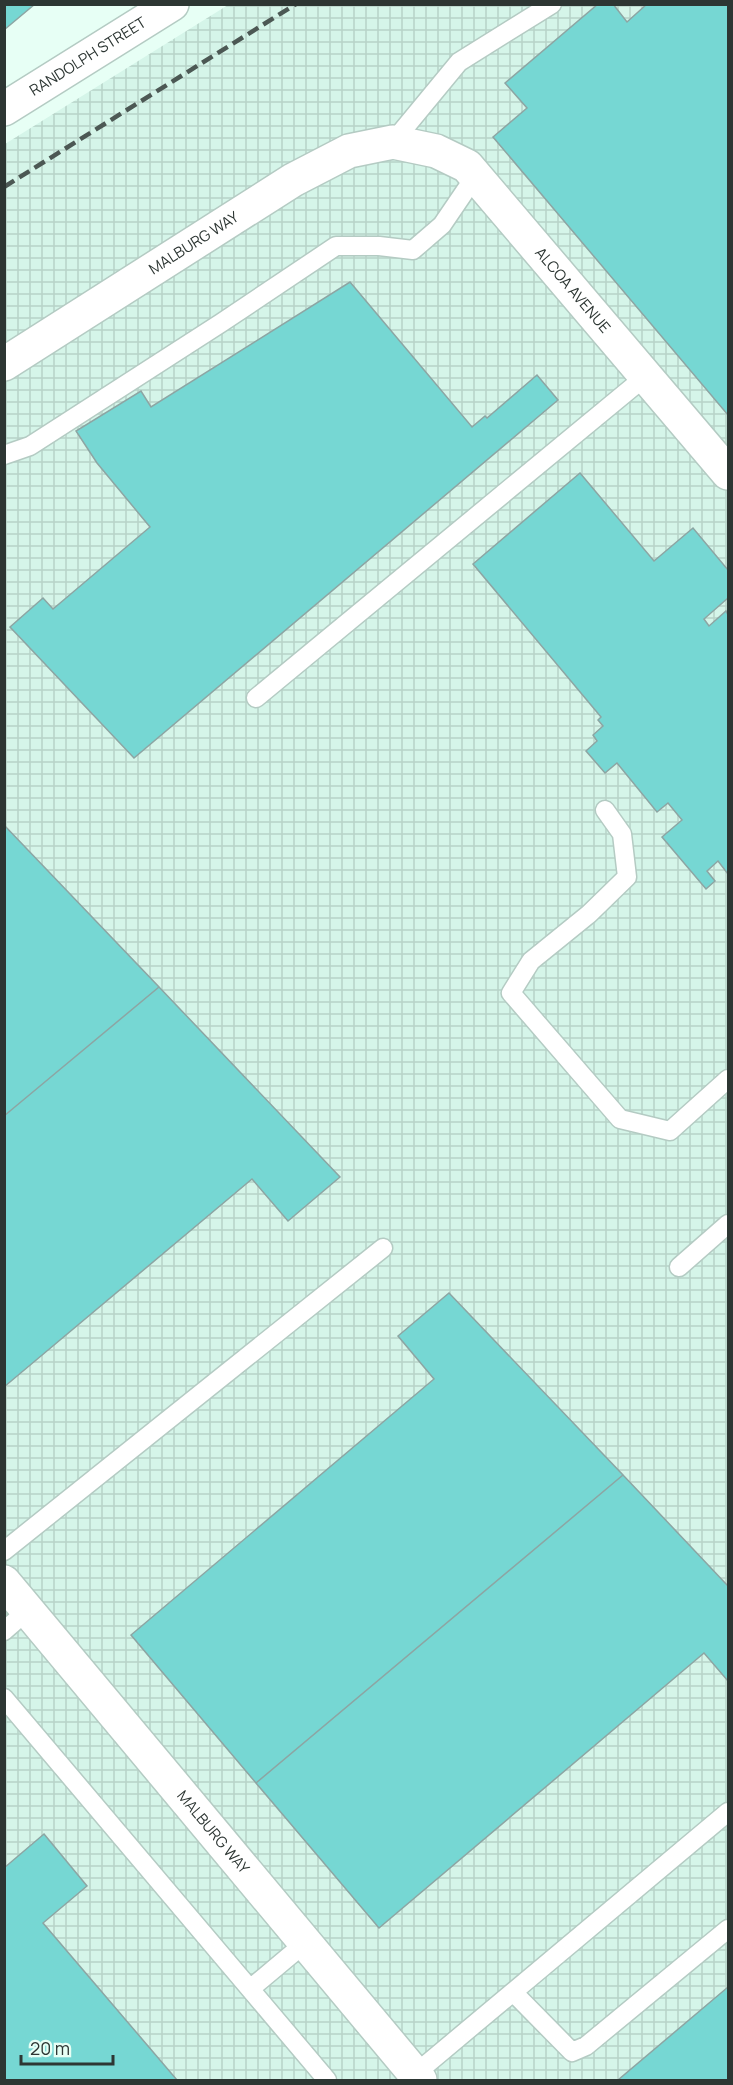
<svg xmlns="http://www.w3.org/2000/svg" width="733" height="2085" viewBox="0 0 733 2085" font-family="Manrope,sans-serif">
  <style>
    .industrial { fill: url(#industrial-grid) }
    .building { fill: #76d7d3; stroke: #8da5a3; stroke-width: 1.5 }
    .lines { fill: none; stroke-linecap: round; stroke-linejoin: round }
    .service-casing { stroke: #b4cbc3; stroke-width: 21 }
    .minor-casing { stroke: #b4cbc3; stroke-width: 36 }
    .tertiary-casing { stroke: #b4cbc3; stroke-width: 36 }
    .service { stroke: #fff; stroke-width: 18 }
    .minor { stroke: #fff; stroke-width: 33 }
    .tertiary { stroke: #fff; stroke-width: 33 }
    .rail { stroke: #4c5854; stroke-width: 4.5; stroke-dasharray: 12 6; stroke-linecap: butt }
    .labels { text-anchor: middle; stroke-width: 4.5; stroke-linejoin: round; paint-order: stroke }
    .street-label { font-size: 15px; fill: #2d3633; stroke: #e7fff5 }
  </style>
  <defs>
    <pattern id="industrial-grid" width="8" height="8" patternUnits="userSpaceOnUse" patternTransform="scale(1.5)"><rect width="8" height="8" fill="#d5f5e9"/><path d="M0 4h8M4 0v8" fill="none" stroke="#b7d3c8"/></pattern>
  </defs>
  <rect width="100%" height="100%" fill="#e7fff5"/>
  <path class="industrial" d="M228 5H728V2080H5V144Z"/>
  <path class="building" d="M4 4H35L4 30Z
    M598 4H613L627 22 647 4H728V415L493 137 527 108 505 83Z
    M350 282 472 427 485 416 487 418 537 375 558 400 134 758 10 627 43 598 53 609 150 527 97 463 76 431 141 391 151 407Z
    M580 473 654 561 693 528 728 570V598L704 619 709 626 726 611 728 615V874L718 861 707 871 715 881 706 889 662 837 682 820 668 803 657 812 617 763 605 773 586 751 597 741 593 735 603 726 598 720 601 717 473 564Z
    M4 825 159 987 4 1116Z
    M159 987 340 1177 288 1221 252 1179 4 1387V1116Z
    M449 1293 623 1475 256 1783 131 1635 434 1379 398 1336Z
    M623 1475 728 1586V1681L704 1653 379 1928 256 1783Z
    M44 1834 87 1886 43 1923 177 2080H4V1868Z
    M728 1987V2080H618Z"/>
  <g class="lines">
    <g class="service-casing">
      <path id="service" d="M393 142 459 62 552 4
        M4 455 30 446 221 323 336 246H379L413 250 442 225 476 175
        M256 698 646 376
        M605 810 622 834 627 877 589 914 531 961 511 993 620 1119 670 1131 728 1079
        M679 1267 728 1224
        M4 1551 383 1248
        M4 1631 28 1610
        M4 1698 327 2080
        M250 1989 305 1943
        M513 1992 572 2052 586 2046 728 1929
        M415 2074 728 1812"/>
    </g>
    <g class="minor-casing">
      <g id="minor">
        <path id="s1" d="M4 364 293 180 349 151 393 142 436 151 467 166 728 473"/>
        <path id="s2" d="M4 1582 420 2080"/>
      </g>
    </g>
    <g class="tertiary-casing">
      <g id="tertiary">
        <path id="s3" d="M4 109 172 4"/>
      </g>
    </g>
    <use href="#service" class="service"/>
    <use href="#minor" class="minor"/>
    <use href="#tertiary" class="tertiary"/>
    <path class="rail" d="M4 187 296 4"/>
  </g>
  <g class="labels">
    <g class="street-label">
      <text dy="5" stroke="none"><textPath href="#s3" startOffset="99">RANDOLPH STREET</textPath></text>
      <text dy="5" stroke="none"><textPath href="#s1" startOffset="225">MALBURG WAY</textPath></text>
      <text dy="5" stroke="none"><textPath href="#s1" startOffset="692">ALCOA AVENUE</textPath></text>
      <text dy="5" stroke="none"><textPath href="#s2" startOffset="326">MALBURG WAY</textPath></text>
    </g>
  </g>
  <rect width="733" height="2085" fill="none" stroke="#2d3633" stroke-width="12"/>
  <path d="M21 2055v9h92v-9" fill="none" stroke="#2d3633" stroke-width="3"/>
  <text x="30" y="2055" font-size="18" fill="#2d3633" stroke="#e7fff5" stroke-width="4.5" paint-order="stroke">20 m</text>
</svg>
